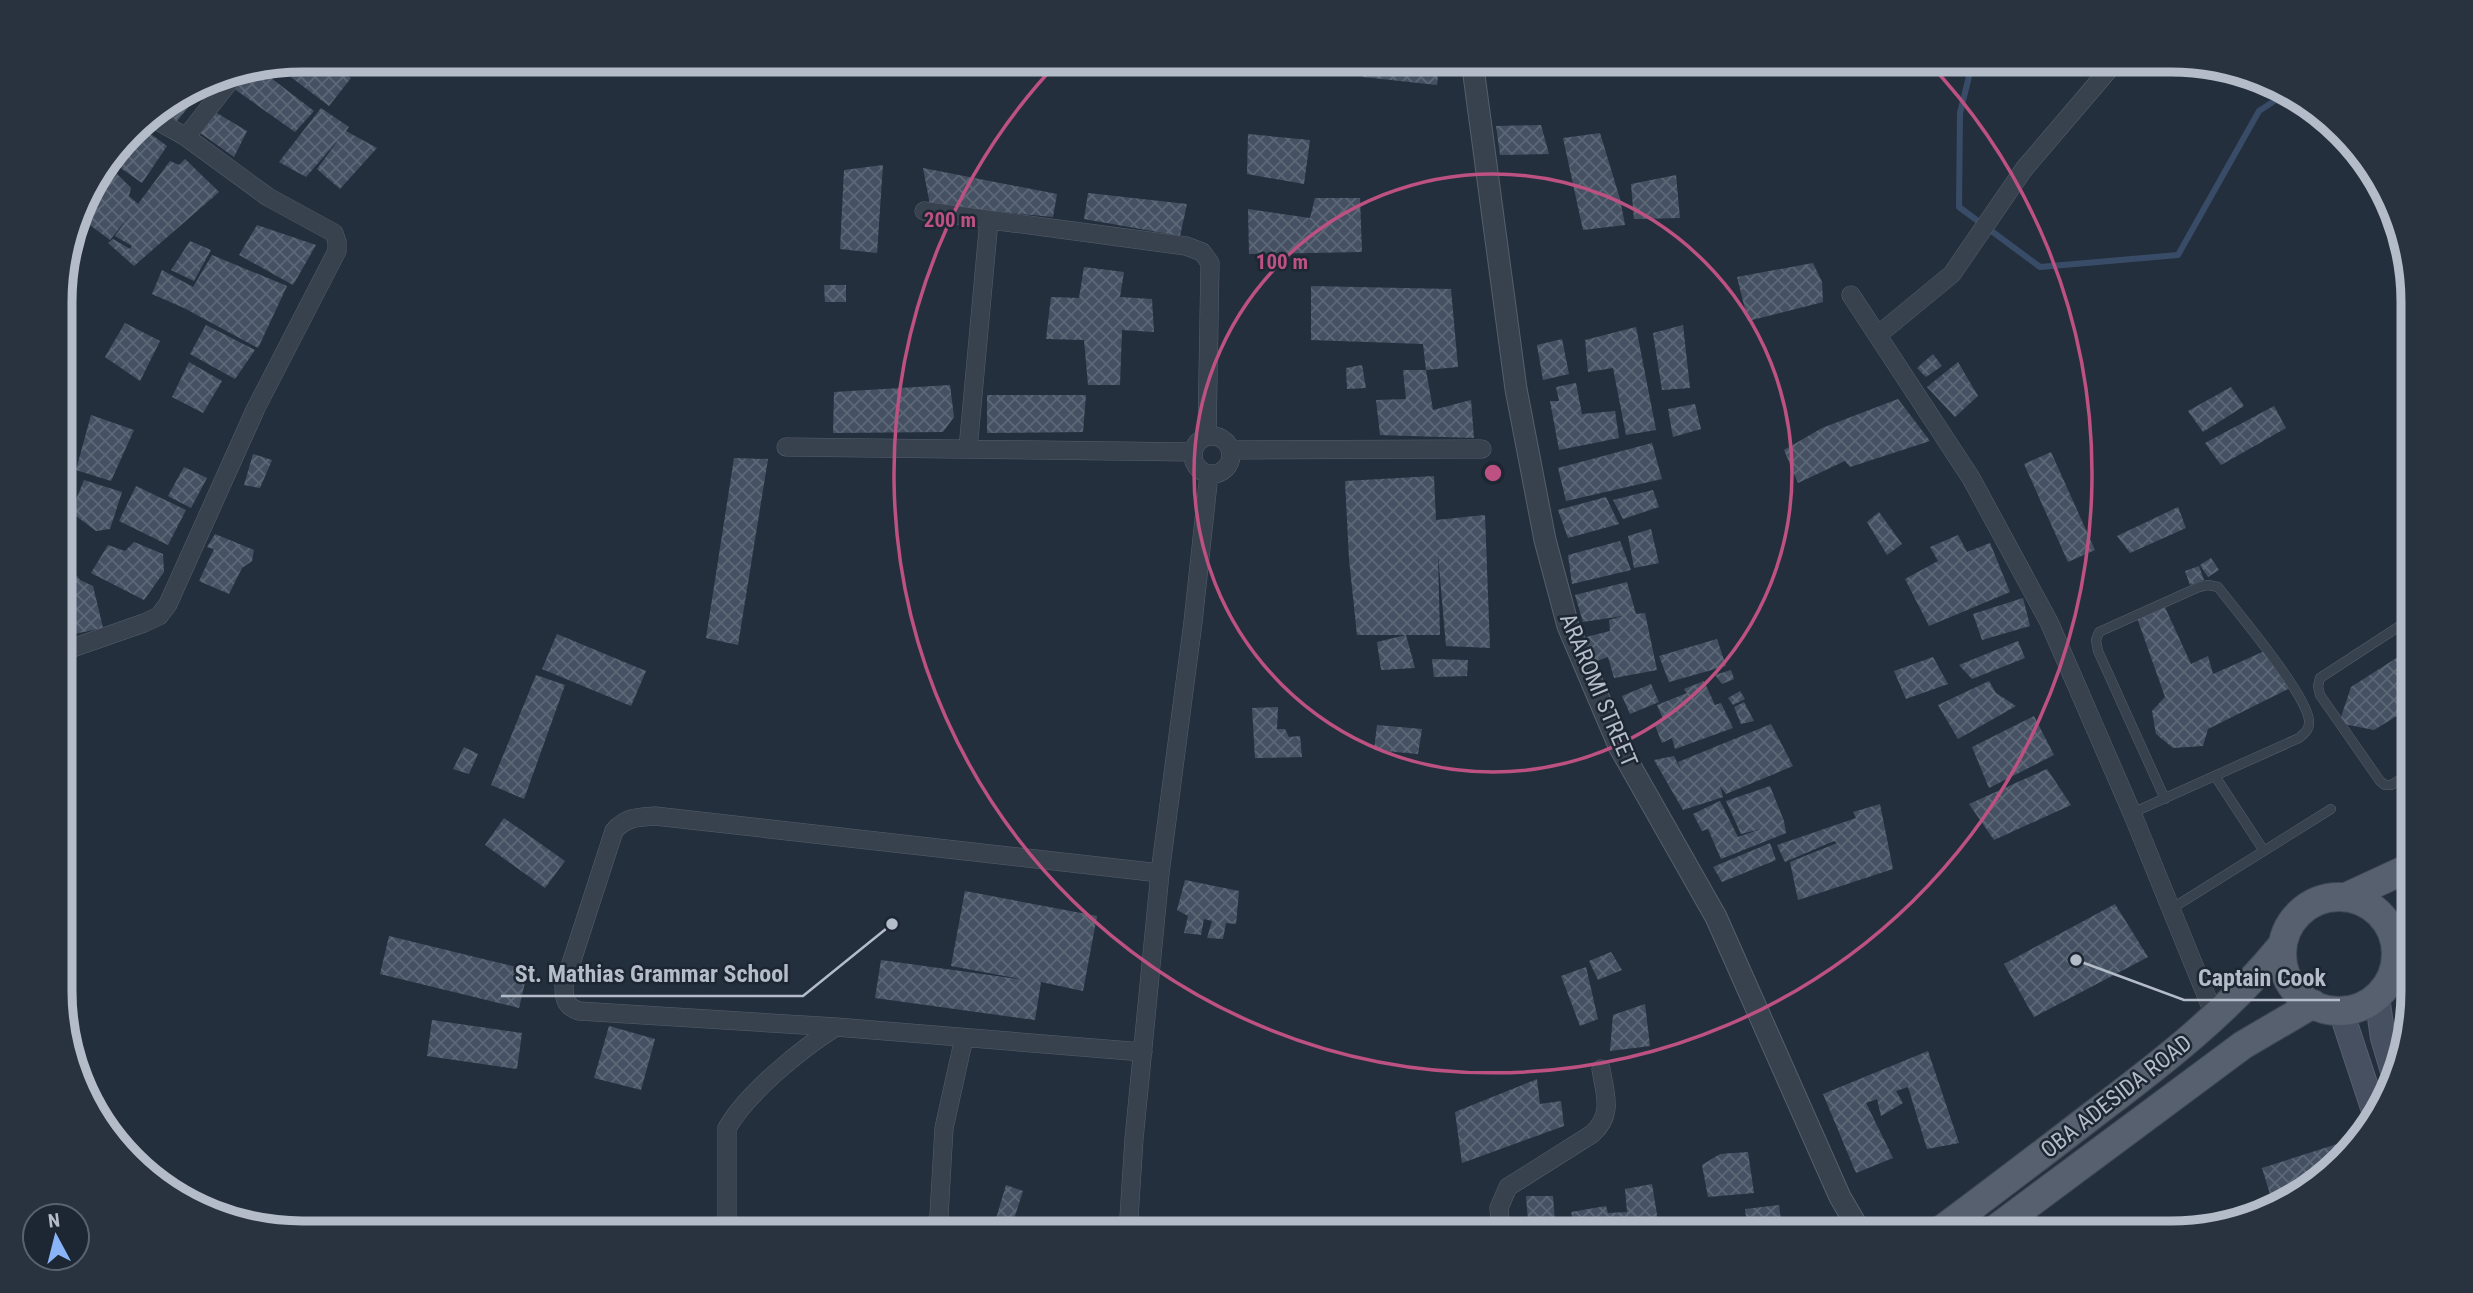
<svg xmlns="http://www.w3.org/2000/svg" width="2473" height="1293" viewBox="0 0 2473 1293" font-family="'Roboto Condensed',sans-serif">
  <style>
    .lines { fill: none; stroke-linecap: round; stroke-linejoin: round }
    .stream { stroke: #394c67; stroke-width: 6 }
    .building { fill: url(#building-cross-hatch) }
    .service-casing { stroke: #565f6c; stroke-width: 10 }
    .minor-casing { stroke: #565f6c; stroke-width: 19 }
    .tertiary-casing { stroke: #565f6c; stroke-width: 23 }
    .secondary-casing { stroke: #565f6c; stroke-width: 26 }
    .primary-casing { stroke: #414a57; stroke-width: 30 }
    .service { stroke: #38414e; stroke-width: 9 }
    .minor { stroke: #38414e; stroke-width: 18 }
    .tertiary { stroke: #38414e; stroke-width: 21 }
    .secondary { stroke: #465061; stroke-width: 24 }
    .primary { stroke: #56606e; stroke-width: 28 }
    .ring { fill: none; stroke: #bd5182; stroke-width: 3.5 }
    .labels { text-anchor: middle; stroke-width: 5; stroke-linejoin: round; paint-order: stroke }
    .street-label { font-size: 23px; fill: #b4bcc9; stroke: #1d2633 }
    .rim { fill: none; stroke: #b4bcc9; stroke-width: 9 }
    .centre { fill: #bd5182; stroke: #1d2633; stroke-width: 3.5 }
    .ring-label { font-size: 21px; text-anchor: middle; font-weight: bold; fill: #bd5182; stroke: #1d2633; stroke-width: 5; stroke-linejoin: round; paint-order: stroke }
    .leader { fill: none; stroke: #b4bcc9; stroke-width: 2.5 }
    .callout-dot { fill: #b4bcc9; stroke: #1d2633; stroke-width: 2.5 }
    .callout-label { font-size: 24px; text-anchor: middle; font-weight: bold; fill: #b4bcc9; stroke: #1d2633; stroke-width: 5; stroke-linejoin: round; paint-order: stroke }
  </style>
  <defs>
    <pattern id="building-cross-hatch" width="8" height="8" patternUnits="userSpaceOnUse" patternTransform="scale(1.75)"><rect width="8" height="8" fill="#455162"/><path d="M0 0l8 8M0 8l8-8" fill="none" stroke="#5d6877"/></pattern>
  </defs>
  <rect width="100%" height="100%" fill="#242f3e"/>
  <g class="lines">
    <path class="stream" d="M1973 60 1960 113 1959 207 2040 267 2178 255 2259 111 2288 92"/>
  </g>
  <path class="building" d="M302 60H327L351 78 329 106 275 65Z
    M346 60H370L362 72Z
    M1363 60H1440L1437 85 1363 77Z
    M1513 60H1564L1566 70 1515 74Z
    M258 68 314 111 295 132 233 88 244 71Z
    M209 78 212 79 177 121 161 108Z
    M321 108 349 127 346 131 377 148 340 189 317 169 339 139 306 177 279 162Z
    M215 112 247 131 234 157 199 132Z
    M1541 125 1549 154 1500 155 1496 126Z
    M140 126 167 146 142 183 115 164Z
    M1600 133 1620 199 1625 225 1583 230 1563 138Z
    M1248 134 1310 140 1304 184 1247 174Z
    M185 159 219 192 134 266 108 243 113 239 130 249 132 246 115 236 131 214 110 240 79 217 83 201 94 186 113 170 131 188 129 196 138 204 170 161 179 165Z
    M883 165 877 253 840 249 844 170Z
    M923 168 1057 194 1053 217 930 205Z
    M1676 175 1680 218 1634 219 1631 184Z
    M1088 193 1187 204 1180 236 1084 219Z
    M1315 198H1360L1362 252 1249 254 1248 209 1310 218Z
    M257 225 316 245 293 285 239 255Z
    M190 241 211 250 194 281 171 270Z
    M212 255 287 286 258 348 184 308 152 294 162 270 193 287Z
    M1813 263 1822 282 1823 302 1748 321 1737 277Z
    M1084 267 1124 272 1120 297 1152 299 1154 332 1122 330 1120 385H1088L1084 340 1046 339 1051 297 1079 298Z
    M824 285H846V302H825Z
    M1311 286 1451 289 1458 367 1426 370 1423 344 1311 340Z
    M60 289 67 296 63 299 73 309 62 320 66 325 60 330Z
    M125 323 160 341 140 381 105 357Z
    M206 325 255 350 235 379 190 354Z
    M1683 325 1690 388 1662 390 1653 333Z
    M1636 327 1656 430 1626 435 1613 368 1588 372 1585 340Z
    M1562 339 1569 374 1543 380 1537 345Z
    M1933 354 1942 366 1926 377 1917 368Z
    M189 362 222 381 203 413 172 397Z
    M1958 362 1978 396 1955 417 1927 387Z
    M1362 365 1366 388 1347 389 1346 368Z
    M1403 370H1426L1433 410 1471 400 1474 438 1380 435 1376 400 1406 399Z
    M1576 383 1582 414 1615 411 1619 438 1559 450 1550 401H1559L1556 387Z
    M950 385 954 417 943 432 833 433 834 392Z
    M2231 387 2244 406 2203 432 2188 411Z
    M987 395H1086L1083 432 987 433Z
    M1898 399 1930 441 1850 467 1845 461 1798 483 1784 450 1822 428Z
    M1695 404 1701 429 1673 437 1668 409Z
    M2274 406 2286 428 2221 465 2205 443Z
    M91 415 134 430 111 481 76 470Z
    M1652 443 1662 479 1566 501 1558 468Z
    M2051 452 2095 550 2068 562 2024 464Z
    M253 454 272 460 260 488 244 485Z
    M734 458 768 459 738 645 706 638Z
    M184 467 207 478 191 508 168 496Z
    M1434 476 1436 520 1485 515 1490 648 1446 646 1438 555 1440 635H1406L1415 668 1381 670 1377 642 1406 635H1357L1349 559 1345 481Z
    M84 480 122 492 110 529 96 531 71 512Z
    M136 486 186 510 168 545 119 521Z
    M1653 490 1659 507 1623 519 1613 500Z
    M1606 497 1619 524 1568 538 1558 510Z
    M2178 507 2186 528 2130 553 2117 536Z
    M1879 512 1902 544 1887 555 1867 522Z
    M1651 529 1659 563 1634 568 1628 536Z
    M215 534 254 550 252 561 242 568 229 594 199 581 214 549 207 547Z
    M1958 535 1967 552 1990 543 2010 592 1929 626 1905 579 1938 561 1930 547Z
    M1620 541 1631 570 1572 584 1568 555Z
    M134 542 163 554 164 572 144 600 91 573 108 545 125 551Z
    M61 555 80 580 93 586 103 628 74 634 61 601Z
    M2211 558 2219 570 2208 577 2200 565Z
    M2199 566 2204 580 2190 585 2185 571Z
    M1627 582 1636 614 1645 613 1657 670 1614 678 1608 657 1594 662 1586 637 1610 631 1609 620 1622 616 1583 622 1575 595Z
    M2023 598 2030 626 1982 640 1973 614Z
    M2163 603 2191 664 2208 656 2213 674 2267 650 2292 687 2208 729 2203 746 2173 748 2156 734 2152 711 2165 697 2136 615Z
    M2412 625 2413 706 2374 730 2339 723 2351 687 2409 650 2407 635Z
    M557 634 646 671 631 706 542 669Z
    M1717 639 1726 666 1669 682 1659 656Z
    M2018 641 2025 658 1972 679 1959 665Z
    M1933 657 1948 684 1906 699 1894 671Z
    M1432 659 1468 660 1467 676 1434 677Z
    M1731 670 1734 679 1722 684 1715 675Z
    M536 675 565 685 524 799 491 785Z
    M1704 681 1715 705 1721 703 1733 728 1675 749 1672 738 1662 743 1654 723 1663 719 1657 705 1687 693 1684 689Z
    M1989 681 1996 693 2016 706 1958 739 1938 705Z
    M1651 684 1659 702 1630 714 1622 696Z
    M1740 691 1745 699 1733 705 1728 698Z
    M1744 702 1754 721 1741 724 1734 707Z
    M1278 707 1277 729H1285L1289 737 1300 736 1302 757 1255 758 1252 708Z
    M2034 716 2054 755 1989 788 1972 747Z
    M1771 724 1793 766 1726 794 1720 786 1723 797 1683 810 1654 760 1674 756 1682 772 1678 762Z
    M1377 725 1422 729 1418 754 1374 750Z
    M464 747 478 754 469 774 453 769Z
    M2047 769 2071 805 1994 840 1969 804Z
    M1770 786 1784 821 1786 833 1721 859 1708 829 1702 831 1693 814 1720 801 1738 837 1761 829 1741 834 1726 801Z
    M1880 804 1893 869 1798 900 1790 862 1837 843 1834 841 1785 862 1777 845 1856 818 1853 812Z
    M504 818 565 861 545 888 485 845Z
    M1770 843 1776 860 1722 882 1713 867Z
    M1185 880 1239 891 1236 924 1226 923 1223 939 1207 938 1212 921 1204 919 1201 935 1184 933 1188 916 1177 910Z
    M965 891 1097 916 1083 991 1041 982 1035 1020 875 998 881 960 1026 980 951 966Z
    M2115 904 2148 957 2034 1017 2004 964Z
    M389 936 528 970 519 1008 380 974Z
    M1611 952 1622 970 1598 980 1589 961Z
    M1586 967 1598 1019 1580 1026 1561 976Z
    M1645 1004 1650 1046 1610 1051 1613 1015Z
    M432 1020 522 1033 517 1069 427 1056Z
    M609 1026 655 1039 641 1090 594 1078Z
    M1928 1051 1959 1143 1927 1149 1908 1087 1896 1091 1903 1103 1881 1116 1877 1099 1866 1103 1893 1158 1856 1173 1823 1094Z
    M1537 1079 1540 1104 1561 1101 1564 1126 1462 1163 1455 1112Z
    M2353 1139 2306 1193 2273 1204 2262 1168Z
    M1748 1152 1754 1193 1708 1197 1702 1165 1720 1154Z
    M1652 1184 1660 1233H1529L1526 1196H1553L1555 1222 1573 1220 1571 1212 1606 1206 1608 1213 1627 1212 1625 1189Z
    M1006 1185 1023 1191 1013 1222 1027 1227 1024 1233H975L979 1220 994 1225Z
    M1779 1205 1782 1229 1748 1233 1745 1209Z"/>
  <g class="lines">
    <g class="service-casing">
      <path id="service" d="M2412 618 2320 678 2318 686 2320 695 2380 781 2385 785H2391L2413 773
        M2215 776 2264 851
        M2132 813 2299 738C2305 733 2310 729 2309 720 2305 692 2238 613 2218 587L2208 585 2199 587 2099 632 2096 640 2098 651 2165 799
        M2171 909 2331 809"/>
    </g>
    <g class="minor-casing">
      <path id="minor" d="M186 137 237 72
        M924 211 1186 246 1202 252 1210 263 1207 436
        M1851 295 1971 478 2049 622 2132 813 2215 1017
        M1878 335 1952 274 2024 169 2117 60
        M1193 455a19 19 0 1 1 38 0a19 19 0 1 1-38 0Z
        M786 447 1193 452
        M968 449 989 220
        M1230 450 1482 449
        M61 652 144 623 159 616 168 604 256 408 337 251V242L334 233 268 197 186 137 149 116
        M1143 1052 836 1027 579 1011C565 1006 564 999 564 985L614 831C626 817 638 817 655 816L1160 873
        M727 1233V1128C748 1092 801 1049 836 1027
        M938 1233 944 1128 964 1038
        M1128 1233 1134 1139 1160 873 1193 622 1209 474
        M1501 1233 1499 1208 1508 1187 1592 1134C1614 1114 1605 1095 1601 1069"/>
    </g>
    <g class="tertiary-casing">
      <path id="tertiary" d="M1472 60 1516 389 1545 540 1568 626 1619 746 1716 917 1840 1197 1861 1233"/>
    </g>
    <g class="secondary-casing">
      <path id="secondary" d="M2377 997 2383 1038 2394 1075
        M2341 1011 2375 1114"/>
    </g>
    <g class="primary-casing">
      <path id="primary" d="M2346 897 2413 866
        M2282 954a57 57 0 1 1 114 0a57 57 0 1 1-114 0Z
        M1937 1233C1990 1194 2042 1154 2094 1114 2162 1063 2229 1011 2283 944
        M1990 1233 2243 1045 2313 1004"/>
    </g>
    <use href="#service" class="service"/>
    <use href="#minor" class="minor"/>
    <use href="#tertiary" class="tertiary"/>
    <use href="#secondary" class="secondary"/>
    <use href="#primary" class="primary"/>
  </g>
  <g class="ring">
    <circle cx="1493" cy="473" r="299"/>
    <path d="M1927 61A599 599 0 1 1 1059 61"/>
  </g>
  <g class="labels">
    <g class="street-label">
      <text transform="translate(1599 690) rotate(67)" y="8">ARAROMI STREET</text>
      <text transform="translate(2116 1096) rotate(-38)" y="8">OBA ADESIDA ROAD</text>
    </g>
  </g>
  <path d="M0 0H2473V1293H0ZM302 72H2171A230 230 0 0 1 2401 302V991A230 230 0 0 1 2171 1221H302A230 230 0 0 1 72 991V302A230 230 0 0 1 302 72Z" fill="#29323f" fill-rule="evenodd"/>
  <path class="rim" d="M302 72H2171A230 230 0 0 1 2401 302V991A230 230 0 0 1 2171 1221H302A230 230 0 0 1 72 991V302A230 230 0 0 1 302 72Z"/>
  <circle cx="1493" cy="473" r="10" class="centre"/>
  <g class="ring-label">
    <text x="950" y="227">200 m</text>
    <text x="1282" y="269">100 m</text>
  </g>
  <path class="leader" d="M892 924L803 996H501M2076 960L2184 1000H2340"/>
  <g class="callout-dot">
    <circle cx="892" cy="924" r="7"/>
    <circle cx="2076" cy="960" r="7"/>
  </g>
  <g class="callout-label">
    <text x="652" y="982">St. Mathias Grammar School</text>
    <text x="2262" y="986">Captain Cook</text>
  </g>
  <g transform="translate(56 1237) rotate(353)"><circle r="33" fill="#1d2633" stroke="#59626f" stroke-width="2"/>
  <path d="M0-5L12 26L0 18L-12 26Z" fill="#8ab4f8"/>
  <text y="-10" font-size="19" font-weight="bold" text-anchor="middle" fill="#b4bcc9">N</text>
  </g>
</svg>
